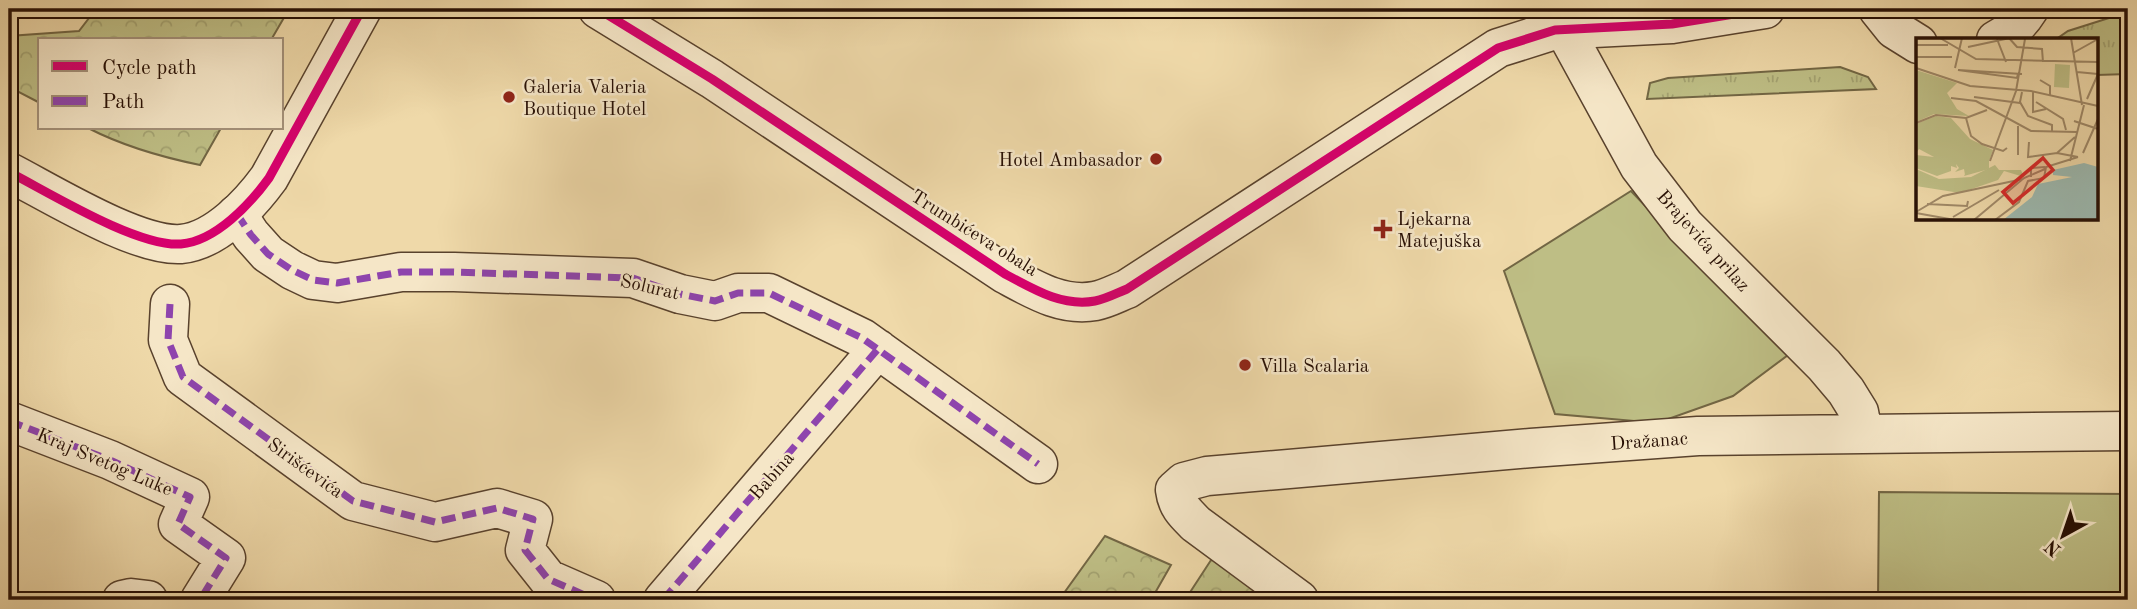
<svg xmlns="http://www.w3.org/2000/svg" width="2137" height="609" viewBox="0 0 2137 609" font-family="'Old Standard TT',serif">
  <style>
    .grass { fill: url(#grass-tufts); stroke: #726644; stroke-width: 2 }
    .forest { fill: url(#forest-crowns); stroke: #726644; stroke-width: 2 }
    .garden { fill: #bebe85; stroke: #726644; stroke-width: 2 }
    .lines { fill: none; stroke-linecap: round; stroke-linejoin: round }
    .pedestrian-casing { stroke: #59422d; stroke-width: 41 }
    .minor-casing { stroke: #59422d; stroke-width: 41 }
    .pedestrian { stroke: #f5e6c7; stroke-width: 38 }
    .minor { stroke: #f5e6c7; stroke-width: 38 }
    .quiet { stroke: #8e44ad; stroke-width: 7; stroke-dasharray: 14 7; stroke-linecap: butt }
    .cycleway-casing { stroke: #f5e6c7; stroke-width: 13 }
    .cycleway { stroke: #d6006c; stroke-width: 9 }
    .poi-dot { fill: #8f2418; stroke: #f5e6c7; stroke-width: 2.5 }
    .labels { text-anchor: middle; stroke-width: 5; stroke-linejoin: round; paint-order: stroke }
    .poi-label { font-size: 19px; fill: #270f04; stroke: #f5e6c7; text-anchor: start }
    .street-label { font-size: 19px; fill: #270f04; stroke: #f5e6c7 }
    .inset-river { fill: none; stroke: #9cb9b0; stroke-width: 3.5 }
    .inset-road { fill: none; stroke: #9f8867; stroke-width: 2 }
    .view { fill: #d62828; fill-opacity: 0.15; stroke: #d62828; stroke-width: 3.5 }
    .inset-edge { fill: none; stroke: #270f04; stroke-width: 3.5 }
  </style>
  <defs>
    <pattern id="grass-tufts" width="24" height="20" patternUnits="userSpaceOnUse" patternTransform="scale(1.75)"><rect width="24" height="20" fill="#bebe85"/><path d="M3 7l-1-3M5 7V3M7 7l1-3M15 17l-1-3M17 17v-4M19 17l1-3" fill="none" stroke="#a3a271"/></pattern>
    <pattern id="forest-crowns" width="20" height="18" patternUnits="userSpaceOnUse" patternTransform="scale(1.75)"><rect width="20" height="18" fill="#bebe85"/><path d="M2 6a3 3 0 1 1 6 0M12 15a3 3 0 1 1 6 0" fill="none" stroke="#a3a271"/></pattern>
  </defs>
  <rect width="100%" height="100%" fill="#efd9a9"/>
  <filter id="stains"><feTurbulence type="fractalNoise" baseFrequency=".00286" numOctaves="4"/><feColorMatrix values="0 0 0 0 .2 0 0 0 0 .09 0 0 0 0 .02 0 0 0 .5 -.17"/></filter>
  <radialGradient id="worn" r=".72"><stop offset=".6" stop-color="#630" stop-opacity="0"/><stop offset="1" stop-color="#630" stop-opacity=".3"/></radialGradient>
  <path class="grass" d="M1923 9H1982C1962 19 1942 22 1923 9Z
    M2112 17 2128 18V74L2097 75V40H2055L2068 31Z
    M1840 67 1868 77 1876 89 1647 99 1650 83 1668 78Z"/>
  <path class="forest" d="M96 9H289L271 40H40V103L9 87V36L79 31Z
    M88 128H221L200 165C161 157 123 146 88 128Z
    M1105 536 1171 565 1151 600H1059Z
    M1213 557 1271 592 1262 600H1185Z"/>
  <path class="garden" d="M1631 191 1788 355 1733 396 1657 423 1555 414 1504 271Z
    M1879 492 2128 494V600H1878Z"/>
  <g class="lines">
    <g class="pedestrian-casing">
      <path id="pedestrian" d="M237 214 251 235 268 254 292 270 313 280 337 283 401 272H454L633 278 680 294 715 301 738 293H769L862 338 1038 464
        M170 304 168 340 183 377 353 501 435 522 497 508 533 519 525 550 548 579 596 600
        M9 421 110 460 190 497 178 524 226 558 200 600
        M122 600 131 598 148 600
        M663 600 878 349"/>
    </g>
    <g class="minor-casing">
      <path id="minor" d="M598 9 712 79 1005 274C1033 289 1062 307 1095 301 1106 299 1117 293 1127 289L1498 48 1555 30 1672 24 1765 9
        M1878 9 1894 29 1918 44
        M1564 29 1639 166 1685 226 1824 365 1846 391 1859 412 1863 433
        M1996 40C2010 33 2021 22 2029 9
        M9 172C50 193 137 247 181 244 216 241 250 204 269 178L362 9
        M1299 600 1196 524C1185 513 1177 506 1175 490L1184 482 1207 476 1531 448 1698 436 2128 431"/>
    </g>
    <use href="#pedestrian" class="pedestrian"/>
    <use href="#minor" class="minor"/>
    <path class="quiet" d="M237 214 251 235 268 254 292 270 313 280 337 283 401 272H454L633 278 680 294 715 301 738 293H769L862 338 1038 464
      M170 304 168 340 183 377 353 501 435 522 497 508 533 519 525 550 548 579 596 600
      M9 421 110 460 190 497 178 524 226 558 200 600
      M122 600 131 598 148 600
      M663 600 878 349"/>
    <g class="cycleway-casing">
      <path id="cycleway" d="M598 9 712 79 1005 274C1033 289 1062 307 1095 301 1106 299 1117 293 1127 289L1498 48 1555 30 1672 24 1765 9
        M9 172C50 193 137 247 181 244 216 241 250 204 269 178L362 9"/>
    </g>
    <use href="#cycleway" class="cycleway"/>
  </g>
  <g class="poi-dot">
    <circle cx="509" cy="97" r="7"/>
    <circle cx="1156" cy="159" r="7"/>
    <path d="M1379.5 218.5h7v7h7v7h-7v7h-7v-7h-7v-7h7z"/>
    <circle cx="1245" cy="365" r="7"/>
  </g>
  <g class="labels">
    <g class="poi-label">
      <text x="523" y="93">Galeria Valeria<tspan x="523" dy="22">Boutique Hotel</tspan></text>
      <text x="1142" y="166" text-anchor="end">Hotel Ambasador</text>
      <text x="1397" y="225">Ljekarna<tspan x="1397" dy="22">Matejuška</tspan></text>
      <text x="1259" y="372">Villa Scalaria</text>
    </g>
    <g class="street-label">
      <text transform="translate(975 232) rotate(32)" y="7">Trumbićeva obala</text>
      <text transform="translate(1704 240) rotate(48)" y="7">Brajevića prilaz</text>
      <text transform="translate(650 286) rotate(13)" y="7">Solurat</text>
      <text transform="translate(1649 440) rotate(-4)" y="7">Dražanac</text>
      <text transform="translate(105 461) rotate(23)" y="7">Kraj Svetog Luke</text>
      <text transform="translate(306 467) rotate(36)" y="7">Sirišćevića</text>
      <text transform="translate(771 475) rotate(-49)" y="7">Babina</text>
    </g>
  </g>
  <g transform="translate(1916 38)">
    <rect width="182" height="182" fill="#efd9a9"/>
    <path d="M0 32 41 45 31 55 41 71 53 78 18 76 0 84ZM20 78 35 80 54 101 77 112 72 126 49 137 48 131 39 134 43 130 40 126 41 130 35 128V133L21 138 0 130V117L18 119 3 111 0 115V86ZM79 127 83 132H105L108 139 88 133 82 142 44 155 0 148V131L23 141 55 139Z" fill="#bebe85"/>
    <path d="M57 122 73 123V131L48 138Z" fill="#bebe85"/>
    <path d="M139 26 154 27 153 50 138 49Z" fill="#bebe85"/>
    <path d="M168 125 182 129V182H87L116 159 122 146 156 139 137 137V132Z" fill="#9cb9b0"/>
    <path class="inset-river" d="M117 182 182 138M149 182 182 156M154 182 182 160M164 182 182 164"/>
    <path class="inset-road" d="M24 0 60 21 182 24M93 0 101 9 126 11 127 24M155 0 166 67M81 1 90 24M0 7H32M52 9 94 0M157 15 182 1M0 19H36M0 30 54 48 115 53 182 68M39 30 46 0M161 34 182 36M102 36 101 40 42 32 106 36M124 42 134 48V58M106 54 104 64 112 78 136 87V94M117 54V74L130 71M58 59 104 65M35 60 60 63 115 93 161 94M171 61 182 36M120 64 147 81 150 92M50 80 55 98 66 106 87 113 91 110M158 83 182 91M0 85 20 77 50 80 71 72M113 104 112 119 141 115 162 119M141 115 159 99M167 115 182 81M102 117V88M74 123 100 53 109 1M154 123 168 67M115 139V130L129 129M11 166 51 168 52 163M0 174 27 158 107 141M0 175 39 182M37 179 83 152M58 182 108 140 129 131M79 182 103 164 112 143 128 140 130 129 162 119"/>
    <path class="view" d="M127 120 137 132 97 165 87 154Z"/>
    <rect width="182" height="182" class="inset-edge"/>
  </g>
  <rect width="2137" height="609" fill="none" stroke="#efd9a9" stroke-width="35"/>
  <rect x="10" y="10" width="2116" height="588" fill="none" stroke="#270f04" stroke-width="3.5"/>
  <rect x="18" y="18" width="2102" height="574" fill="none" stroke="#270f04" stroke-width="2"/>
  <rect x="38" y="38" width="245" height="91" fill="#f5e6c7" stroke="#a39079" stroke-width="2"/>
  <rect x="52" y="61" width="35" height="10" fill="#d6006c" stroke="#a39079" stroke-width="2"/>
  <text x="102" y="74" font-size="21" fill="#270f04">Cycle path</text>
  <rect x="52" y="96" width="35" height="10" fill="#8e44ad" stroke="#a39079" stroke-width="2"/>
  <text x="102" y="108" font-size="21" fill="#270f04">Path</text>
  <g transform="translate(2063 536) rotate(220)" stroke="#f5e6c7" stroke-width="5" paint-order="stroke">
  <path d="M0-5L12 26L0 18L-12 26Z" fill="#270f04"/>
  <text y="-10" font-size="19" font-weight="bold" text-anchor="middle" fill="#270f04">N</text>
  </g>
  <rect width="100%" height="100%" filter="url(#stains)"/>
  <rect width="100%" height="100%" fill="url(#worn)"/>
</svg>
